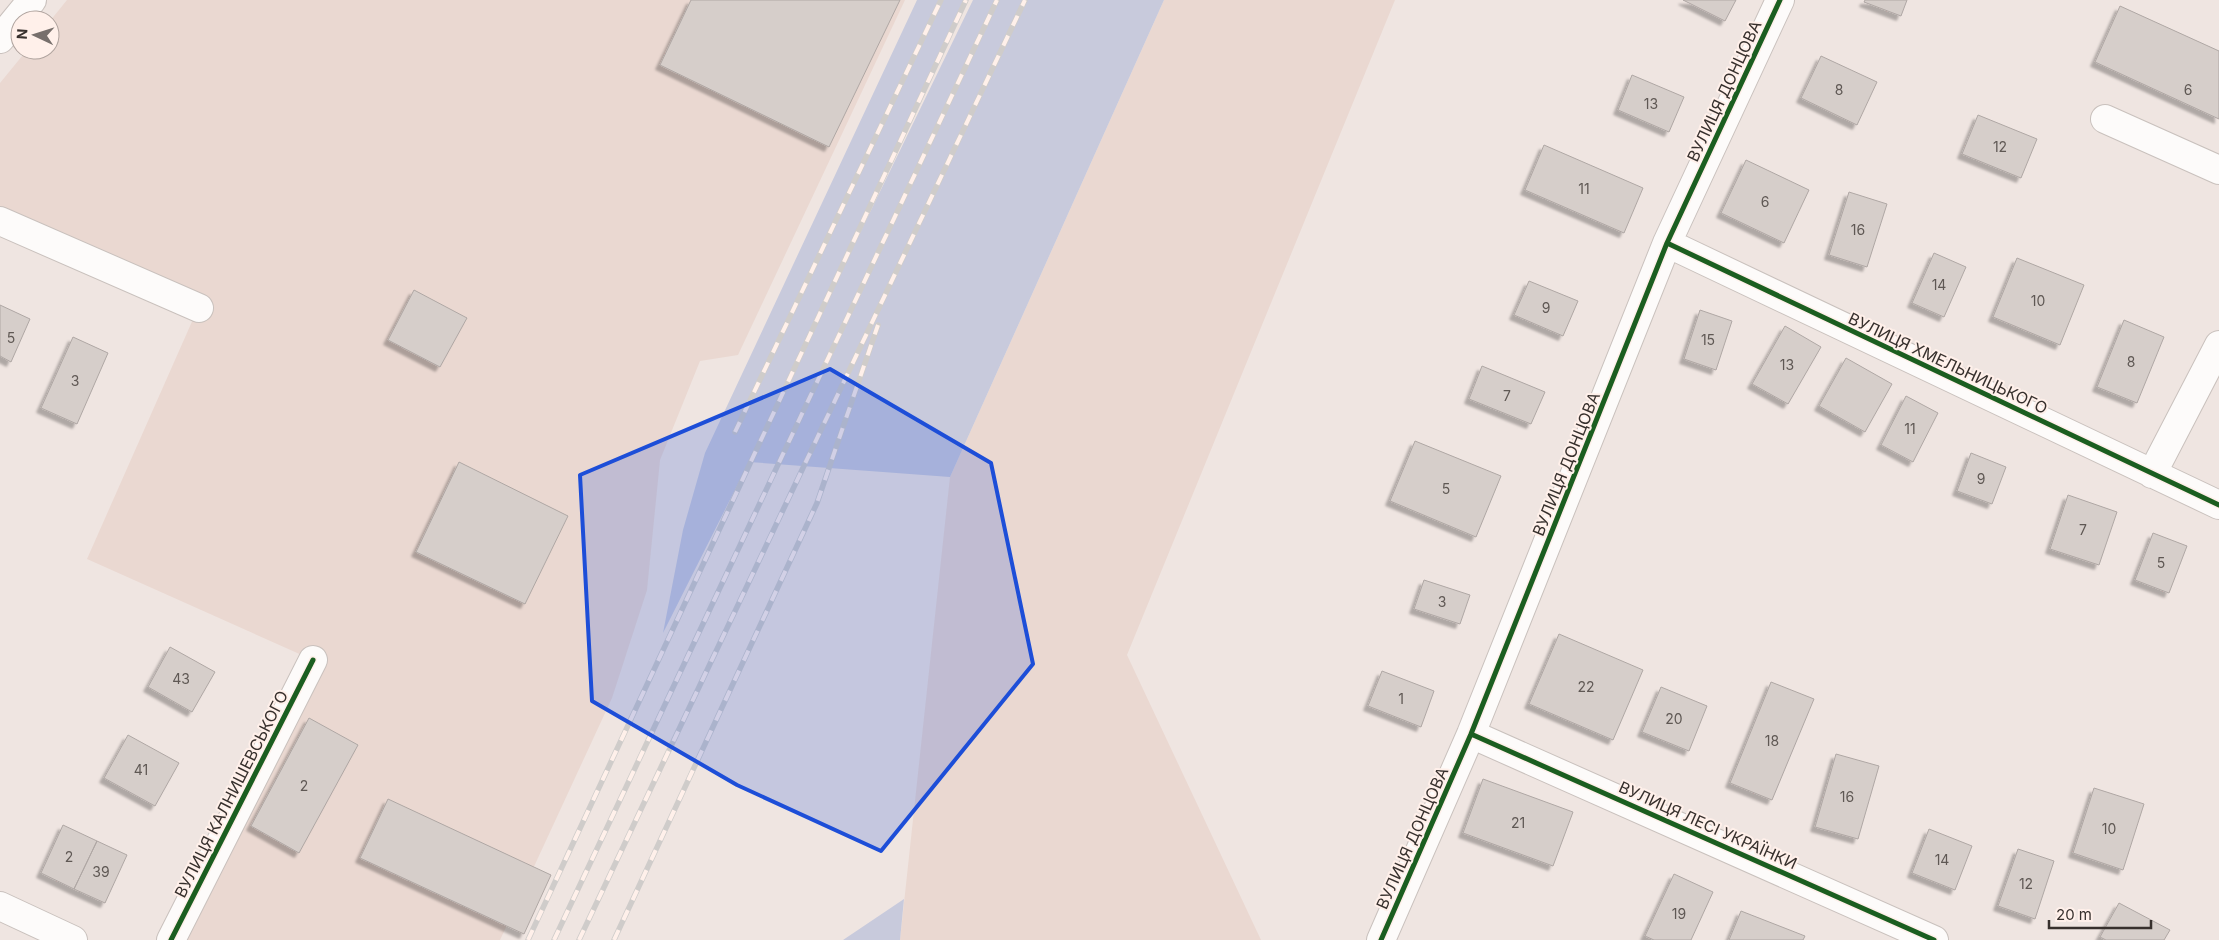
<svg xmlns="http://www.w3.org/2000/svg" width="2219" height="940" viewBox="0 0 2219 940" font-family="Inter,sans-serif">
  <style>
    .built { fill: #ead8d1 }
    .green { fill: #c8cadc }
    .building { fill: #d6ceca; stroke: #afa7a4; filter: url(#shadow) }
    .lines { fill: none; stroke-linecap: round; stroke-linejoin: round }
    .minor-casing { stroke: #c9c1bd; stroke-width: 30 }
    .minor { stroke: #fdfbfa; stroke-width: 28 }
    .rail-casing { stroke: #cfccca; stroke-width: 5.5 }
    .rail { stroke: #fff0ea; stroke-width: 4; stroke-dasharray: 11; stroke-linecap: butt }
    .cycleway-casing { stroke: #fff0ea; stroke-width: 8 }
    .cycleway { stroke: #1b5e20; stroke-width: 5 }
    .marked { fill: #1d4ed8; fill-opacity: 0.2; stroke: #1d4ed8; stroke-width: 4; stroke-linejoin: round }
    .labels { text-anchor: middle; stroke-width: 4; stroke-linejoin: round; paint-order: stroke }
    .number-label { font-size: 14px; fill: #5f5854 }
    .street-label { font-size: 16px; fill: #37302d; stroke: #fff0ea }
  </style>
  <defs>
    <filter id="shadow"><feDropShadow dx="-4.5" dy="4.5" stdDeviation="1" flood-color="#0004"/></filter>
  </defs>
  <rect width="100%" height="100%" fill="#efe5e1"/>
  <path class="built" d="M67 0H905L738 355 700 361 660 460 647 590 612 698 500 940H171L313 660 87 559 198 308 0 221V83L27 50H50V21Z
    M1164 0H1395L1127 655 1261 940H900L950 477Z"/>
  <path class="green" d="M917 0H966L773 412 973 0H1164L950 477 749 462 663 633 683 530 705 453Z
    M904 899 900 940H843Z"/>
  <path class="building" d="M691 0H900L829 147 660 65Z
    M1683 0H1736L1725 21Z
    M1865 0H1907L1901 16 1864 2Z
    M2120 6 2219 51V119L2095 62Z
    M1821 56 1877 82 1857 125 1801 98Z
    M1632 75 1684 97 1669 132 1618 110Z
    M1978 115 2037 139 2021 178 1962 154Z
    M1544 145 1643 188 1624 233 1525 190Z
    M1746 160 1809 190 1784 243 1721 213Z
    M1849 192 1887 204 1867 267 1829 255Z
    M1934 253 1966 267 1944 317 1912 303Z
    M2017 258 2084 285 2060 345 1993 317Z
    M1529 281 1578 301 1563 336 1514 315Z
    M414 290 467 318 440 367 388 340Z
    M0 305 30 319 11 362 0 356Z
    M1700 310 1732 321 1716 370 1684 359Z
    M2124 320 2164 337 2137 403 2097 387Z
    M1785 326 1821 347 1788 404 1752 384Z
    M73 337 108 353 77 424 41 408Z
    M1846 358 1892 384 1865 432 1819 406Z
    M1482 366 1545 392 1531 424 1469 399Z
    M1906 396 1938 413 1913 462 1881 445Z
    M1415 441 1501 476 1476 537 1390 501Z
    M1971 453 2006 467 1992 504 1957 491Z
    M459 462 568 516 525 604 416 552Z
    M2068 495 2117 512 2099 565 2050 549Z
    M2153 533 2187 546 2169 593 2135 580Z
    M1424 580 1470 595 1460 624 1414 609Z
    M1559 634 1643 670 1613 740 1529 704Z
    M170 647 215 672 192 712 148 687Z
    M1382 671 1434 691 1421 727 1368 706Z
    M1771 682 1814 699 1772 800 1730 783Z
    M1661 687 1707 706 1689 751 1642 732Z
    M309 718 358 745 299 853 251 826Z
    M128 735 179 763 155 806 104 778Z
    M1836 754 1879 766 1858 839 1815 827Z
    M1483 779 1573 812 1553 866 1463 833Z
    M2094 788 2144 804 2123 870 2073 853Z
    M388 799 551 875 524 934 360 858Z
    M63 825 97 841 74 889 41 873Z
    M1929 829 1972 846 1955 890 1912 873Z
    M97 841 127 855 105 903 74 889Z
    M2018 849 2054 861 2035 919 1998 906Z
    M1674 874 1713 892 1691 940H1654L1645 936Z
    M2119 903 2170 930 2164 940H2106L2100 937Z
    M1741 911 1805 936 1803 940H1729Z"/>
  <g class="lines">
    <g class="minor-casing">
      <path id="minor" d="M0 39 32 0
        M2105 119 2219 170
        M0 221 199 308
        M1667 243 2219 505
        M2152 474 2219 345
        M1471 734 1934 940
        M0 906 73 940
        M171 940 313 660
        M1381 940 1471 734 1667 243 1780 0"/>
    </g>
    <use href="#minor" class="minor"/>
    <g class="rail-casing">
      <path id="rail" d="M735 432 941 0
        M528 940 966 0
        M554 940 997 0
        M579 940 1025 0
        M614 940 817 503 878 325"/>
    </g>
    <use href="#rail" class="rail"/>
    <g class="cycleway-casing">
      <path id="cycleway" d="M1667 243 2219 505
        M1471 734 1934 940
        M171 940 313 660
        M1381 940 1471 734 1667 243 1780 0"/>
    </g>
    <use href="#cycleway" class="cycleway"/>
  </g>
  <path class="marked" d="M830 369 991 463 1033 664 881 851 737 785 592 701 580 475Z"/>
  <g class="labels">
    <g class="number-label">
      <text x="1839" y="95">8</text>
      <text x="2188" y="95">6</text>
      <text x="1651" y="109">13</text>
      <text x="2000" y="152">12</text>
      <text x="1584" y="194">11</text>
      <text x="1765" y="207">6</text>
      <text x="1858" y="235">16</text>
      <text x="1939" y="290">14</text>
      <text x="2038" y="306">10</text>
      <text x="1546" y="313">9</text>
      <text x="11" y="343">5</text>
      <text x="1708" y="345">15</text>
      <text x="2131" y="367">8</text>
      <text x="1787" y="370">13</text>
      <text x="75" y="386">3</text>
      <text x="1507" y="401">7</text>
      <text x="1910" y="434">11</text>
      <text x="1981" y="484">9</text>
      <text x="1446" y="494">5</text>
      <text x="2083" y="535">7</text>
      <text x="2161" y="568">5</text>
      <text x="1442" y="607">3</text>
      <text x="181" y="684">43</text>
      <text x="1586" y="692">22</text>
      <text x="1401" y="704">1</text>
      <text x="1674" y="724">20</text>
      <text x="1772" y="746">18</text>
      <text x="141" y="775">41</text>
      <text x="304" y="791">2</text>
      <text x="1847" y="802">16</text>
      <text x="1518" y="828">21</text>
      <text x="2109" y="834">10</text>
      <text x="69" y="862">2</text>
      <text x="1942" y="865">14</text>
      <text x="101" y="877">39</text>
      <text x="2026" y="889">12</text>
      <text x="1679" y="919">19</text>
    </g>
    <g class="street-label">
      <text transform="translate(1724 91) rotate(-65)" y="6">ВУЛИЦЯ ДОНЦОВА</text>
      <text transform="translate(1948 363) rotate(25)" y="6">ВУЛИЦЯ ХМЕЛЬНИЦЬКОГО</text>
      <text transform="translate(1566 464) rotate(-68)" y="6">ВУЛИЦЯ ДОНЦОВА</text>
      <text transform="translate(231 794) rotate(-63)" y="6">ВУЛИЦЯ КАЛНИШЕВСЬКОГО</text>
      <text transform="translate(1708 825) rotate(24)" y="6">ВУЛИЦЯ ЛЕСІ УКРАЇНКИ</text>
      <text transform="translate(1412 838) rotate(-66)" y="6">ВУЛИЦЯ ДОНЦОВА</text>
    </g>
  </g>
  <g transform="translate(35 35) rotate(274)"><circle r="24" fill="#fff0ea" stroke="#afa39e"/>
  <path d="M0-4L9 19L0 12L-9 19Z" fill="#776f6c"/>
  <text y="-8" font-size="14" font-weight="bold" text-anchor="middle" fill="#37302d">N</text>
  </g>
  <path d="M2049 920v8h102v-8" fill="none" stroke="#37302d" stroke-width="2.5"/>
  <text x="2056" y="920" font-size="15" fill="#37302d" stroke="#fff0ea" stroke-width="4" paint-order="stroke">20 m</text>
</svg>
